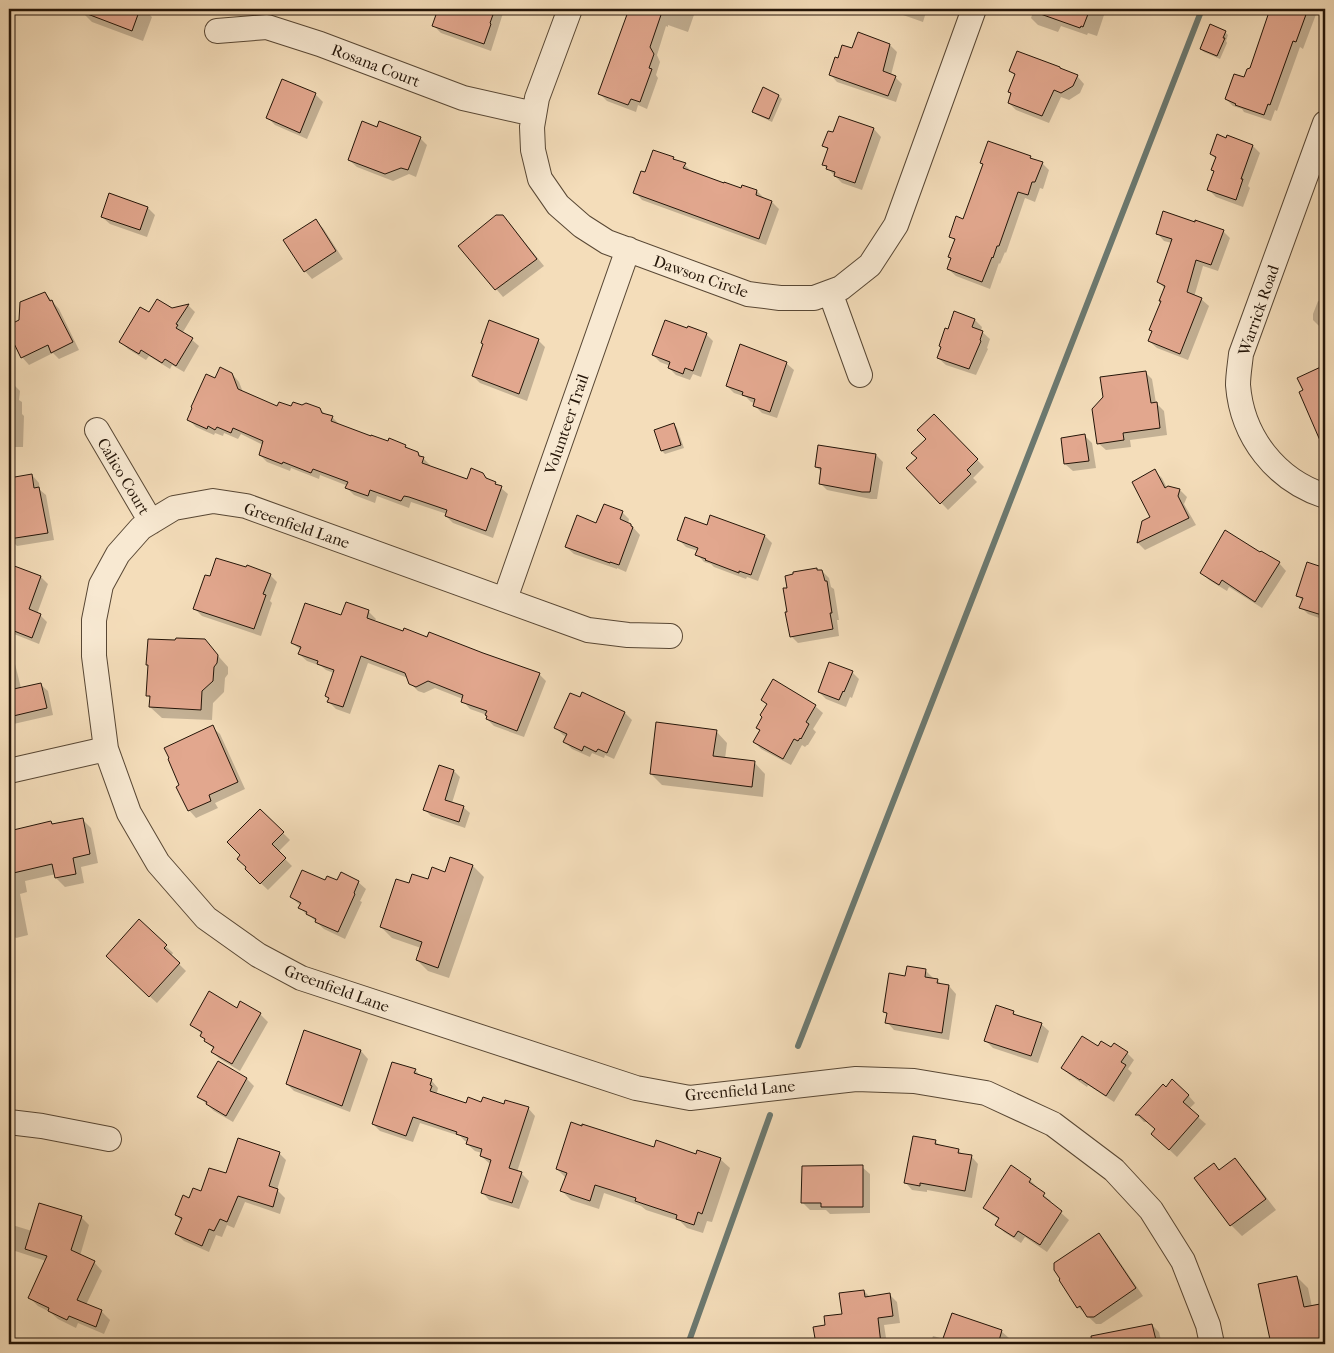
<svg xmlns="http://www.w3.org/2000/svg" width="1334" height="1353" viewBox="0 0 1334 1353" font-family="'IM FELL French Canon',serif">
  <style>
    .shadow { fill: #0003 }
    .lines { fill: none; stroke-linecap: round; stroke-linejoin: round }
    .stream { stroke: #6c7970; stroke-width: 6 }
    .building { fill: #e2a78e; stroke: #241508 }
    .minor-casing { stroke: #584734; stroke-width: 26 }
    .minor { stroke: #f8e9d2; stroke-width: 24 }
    .labels { text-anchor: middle; stroke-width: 4; stroke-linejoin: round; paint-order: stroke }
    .street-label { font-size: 16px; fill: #241508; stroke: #f8e9d2 }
  </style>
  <rect width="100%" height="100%" fill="#f4ddba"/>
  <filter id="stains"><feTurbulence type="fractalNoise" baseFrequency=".004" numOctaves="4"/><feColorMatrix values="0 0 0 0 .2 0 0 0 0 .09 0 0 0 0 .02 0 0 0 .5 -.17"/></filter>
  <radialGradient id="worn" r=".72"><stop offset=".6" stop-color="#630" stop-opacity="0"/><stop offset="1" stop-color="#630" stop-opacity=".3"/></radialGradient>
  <path class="shadow" d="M9 9H19L18 12Z
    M82 9H148L147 12 152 17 143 41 92 22 81 11Z
    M440 9H502L504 10 491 51 441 33 434 26Z
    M630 9H696L688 32 668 25V27L666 26 657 55 660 62 656 75 658 78 647 109 638 105 636 112 607 101 600 94Z
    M886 9H927L923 22Z
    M1034 9H1106L1097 36 1088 33 1087 35 1061 26 1058 32 1038 25 1031 18Z
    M1272 9H1318L1303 49 1300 47 1277 111 1275 110 1271 121 1244 112 1242 109 1233 106 1226 99 1244 79 1251 69Z
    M1225 32 1228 35 1226 41 1227 43 1220 59 1204 52 1201 49Z
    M890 45 897 52 891 75 895 77 902 84 896 102 837 82 830 74 838 59 852 50Z
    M1010 71 1077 76 1084 84 1080 93 1069 100 1061 97 1049 123 1016 110 1009 103 1012 95 1010 92 1016 76Z
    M315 94 323 102 307 139 275 125 268 118Z
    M779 96 782 99 772 122 757 115 753 112Z
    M839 117 874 129 881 137 862 190 842 183 824 165 829 151 824 146 833 134Z
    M378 128 420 138 427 145 416 177 409 174 393 181 357 167 349 160Z
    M1228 137 1253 146 1260 153 1248 186 1250 188 1243 207 1216 197 1209 190 1215 172 1216 159 1211 154 1227 139Z
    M1030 157 1033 160 1042 163 1049 170 1043 189 1040 188 1035 202 1025 198 1006 253 1005 252 1000 264 999 263 990 289 956 276 948 269 952 259 949 257 955 241 950 236 964 220Z
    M673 158 677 162 685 165 692 172 742 189 757 191 764 198 772 202 779 209 766 245 642 200 635 192 645 174Z
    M148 208 155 215 147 237 110 224 102 217Z
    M315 221 323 228 343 259 312 279 305 271Z
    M1195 223 1223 231 1230 238 1218 271 1203 266 1194 297 1201 299 1209 306 1188 360 1157 348 1149 341 1153 332 1150 330 1162 302 1165 289 1159 282 1172 243 1164 241 1157 233Z
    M510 224 544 266 503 297 460 246Z
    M1325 287V329L1321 328 1313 320V314L1318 301 1320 302Z
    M45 293 59 309 79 350 59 359 53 353 29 365 22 357 9 330V326L20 321Z
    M188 305 195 312 183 332 199 346 184 372 172 365 170 369 149 356 146 360 128 349 121 342 149 314Z
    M955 312 975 320 982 327 981 331 990 339 987 348 988 349 976 375 946 365 938 358Z
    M706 334 713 341 701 377 693 374 690 380 676 375 669 368 670 366 660 362 653 355Z
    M538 340 545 347 527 401 480 383 473 376Z
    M786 363 794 370 777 418 762 413 754 405 755 403 751 402 746 397 734 393 727 386Z
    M1324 367 1325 368V437L1324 438Z
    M1145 372 1152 379 1156 403 1164 411 1167 435 1130 440 1131 447 1106 450 1098 443Z
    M232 374 239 382 243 392 278 407 320 409 326 415 332 417 340 425 389 443 405 446 410 450 418 453 430 465V467L468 481 483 474 489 480 495 483 508 494 493 538 453 523 446 516 447 514 411 502 409 508 377 496 375 503 354 495 347 488 348 486 320 475 319 479 291 468 290 471 267 462 260 455 263 445 241 434 238 439 224 433 223 436 215 433 214 435 196 427 188 419 216 380Z
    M9 383H12L20 391 19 400 22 402V414L24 416 23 447H9Z
    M934 415 984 467 973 478 977 482 948 510 908 468 918 458 928 439Z
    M674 424 677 428 684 448 665 454 662 451Z
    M1085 436 1092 443 1096 468 1073 471 1065 464Z
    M876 455 883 462 877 499H871L827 490 820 483 822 472 816 467Z
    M1155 471 1162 478 1167 488 1180 490 1187 497 1184 504 1196 525 1145 550 1138 543 1143 522 1152 517Z
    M32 475 39 483 40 490 46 495 54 540 17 546 10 539 9 532V479Z
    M622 512 629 519 628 524 631 525 640 535 626 572 617 568V569L574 554 566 547Z
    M711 517 765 536 772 543 758 581 747 577 746 579 714 567 711 564 704 562 697 554 698 551 686 547 678 539 707 527Z
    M1279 563 1286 571 1262 608 1229 587 1227 591 1209 580 1201 572Z
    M1308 564 1325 569V623L1322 619 1308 614 1301 607 1303 601 1297 595Z
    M9 565 41 577 48 584 37 614 40 615 47 622 39 644 9 632Z
    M818 571H822L829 578 831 587 834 589 839 620H837L839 636 798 643 791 636 789 613 788 589Z
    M270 575 277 582 270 601 272 603 261 636 202 616 195 609Z
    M369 612 376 619 374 622 539 674 546 681 524 737 494 726 487 719V715L470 709 463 701V699L435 688 424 693 418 691 410 683 408 678 368 663 350 714 336 709 329 702 330 699 326 696 334 673 326 670 321 666 307 661 299 654 301 650 292 643 342 617Z
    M204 640 228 667V674L225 678 224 692 213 703 212 720 162 718 150 707 151 699 147 695 149 666 147 664Z
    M9 654 14 660 21 688 40 684 48 691 53 715 9 725Z
    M852 672 859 679 852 698 850 697 846 707 826 699 819 692Z
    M583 694 625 713 632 720 614 759 605 755 604 758 592 753 590 757 572 749 565 742 567 737 563 735 556 728 580 699Z
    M762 700 815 706 823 713 813 729 816 732 808 745H807L805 747 802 745 791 765 761 749 754 741 760 731 758 728 764 717 767 705Z
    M212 727 220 734 245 789 215 803 218 808 196 818 189 810Z
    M716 731 727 743 725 759 754 762 765 774 763 797 662 785 651 774Z
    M454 771 460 777 452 803 463 807 470 813 465 828 431 816 424 809Z
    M260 810 290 840 278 852 292 866 268 890 246 869Z
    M82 819 91 828 98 863 81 867 84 883 65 887 56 878V874L25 881 27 892 20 894 28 935 16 938 9 931V829L11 831 51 822 54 825Z
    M451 859 473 866 484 877 449 978 428 971 417 960 421 948 392 938 381 927 409 885 428 881 446 874Z
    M326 881 358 882 366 889 360 901 362 902 345 939 324 929 311 917 307 915 300 908 301 906 291 897Z
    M139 921 173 953 171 956 186 971 157 1003 114 964Z
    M925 970 933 978 932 980H937L942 985 949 986 956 994 949 1040 894 1030 887 1022 888 1015 884 1012 906 977Z
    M241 1003 260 1014 268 1022 240 1071 220 1059 212 1052 214 1049 205 1041 202 1034 192 1025 237 1009Z
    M1013 1012 1017 1016 1041 1024 1049 1031 1038 1063 993 1048 986 1041Z
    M305 1031 361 1051 368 1059 350 1112 294 1091 287 1084Z
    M1098 1047 1127 1053 1134 1060 1128 1069 1132 1073 1114 1102 1088 1085 1087 1087 1070 1075 1062 1068Z
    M218 1062 247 1079 254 1086 233 1122 214 1111 199 1097Z
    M415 1070 422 1077 431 1080 438 1088 437 1093 438 1094 467 1105 482 1103 528 1108 535 1116 517 1172 521 1173 529 1181 519 1209 489 1200 482 1192 491 1164 489 1163 481 1156 482 1153 475 1151 467 1144 468 1142 465 1141 460 1136 420 1123 413 1142 380 1131 373 1124Z
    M1163 1086 1166 1088 1188 1095 1195 1103 1189 1109 1206 1124 1177 1157 1160 1141 1157 1130 1148 1122H1144L1137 1115Z
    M935 1141 940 1146 958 1150 963 1155 971 1156 978 1164 972 1198 927 1190V1192L912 1190 905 1182Z
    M655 1148 720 1159 730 1168 712 1222 707 1221 703 1233 687 1228 680 1221 646 1210 641 1206 604 1193 599 1209 571 1200 562 1191 566 1178 557 1169Z
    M279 1153 286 1160 277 1190 285 1198 280 1214 245 1202 234 1228 227 1225 222 1237 216 1235 209 1252 184 1241 176 1234 182 1221 176 1215 190 1199 202 1193 227 1175Z
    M1235 1160 1246 1171 1276 1210 1242 1236 1231 1225 1220 1171Z
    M862 1167 870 1174V1213L830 1214 826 1210H810L803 1203Z
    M1030 1180 1037 1187 1036 1189 1051 1201 1050 1203 1069 1220 1047 1252 1025 1237 1021 1243 1004 1232 997 1224 1000 1220 992 1215 984 1207Z
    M81 1217 89 1225 80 1256 94 1262 102 1271 86 1305 102 1312 110 1320 104 1334 78 1323 76 1328 58 1319 50 1312 38 1306 29 1297 46 1261 9 1249V1224L32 1231Z
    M1099 1235 1106 1242 1143 1296 1101 1324H1096L1078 1307Z
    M1297 1277 1308 1288 1312 1307 1319 1305 1325 1311V1344H1272L1259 1285Z
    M864 1291 870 1297 890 1295 897 1302 900 1323 884 1325 887 1344H817L815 1328 827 1326 843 1315Z
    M1152 1325 1159 1332 1162 1344H1110L1107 1334Z
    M1001 1331 1009 1338 1007 1344H930L933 1336 944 1339Z
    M9 1333H10L17 1340 18 1344H9Z"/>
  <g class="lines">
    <path class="stream" d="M798 1046 1202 9
      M688 1344 770 1115"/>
  </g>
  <path class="building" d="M78 9H140L132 31 77 10Z
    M438 9H495L490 23 491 24 484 44 432 26Z
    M629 9H663L650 47 654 54 649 68 652 69 640 102 631 99 628 105 598 94Z
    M1032 9H1090L1083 27 1081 26 1080 28 1032 11Z
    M1270 9H1308L1296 42 1293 41 1270 105 1268 104 1264 115 1235 105 1236 104 1225 99 1234 74 1244 77 1247 69 1250 68Z
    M1210 24 1226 31 1223 38H1225L1217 56 1200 49Z
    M858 32 890 44 883 71 896 76 888 96 829 75 835 57 838 58 842 45 852 48Z
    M1017 51 1060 67V68L1078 75 1073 86 1061 93 1054 90 1042 116 1008 103 1011 93 1008 92 1015 74 1009 71Z
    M282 79 316 93 300 133 266 118Z
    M763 87 779 95 769 119 752 112Z
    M839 116 874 128 855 183 834 176 835 172 826 169 827 166 822 165 828 148 822 146 828 131 833 132Z
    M362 121 377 127 379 121 421 137 408 170 401 168 385 174 348 160Z
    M1217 134 1226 138 1227 135 1253 145 1241 179H1243L1236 200 1207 190 1214 171 1211 170 1216 157 1210 154Z
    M988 141 1031 156 1030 158 1043 162 1035 182H1032L1028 195 1018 192 999 246H997L993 258 992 257 982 282 947 269 951 258 948 257 955 239 949 237 956 216 963 219 983 164 980 163Z
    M653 150 674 157 673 159 686 163 683 168 724 183V182L741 188 742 185 757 190 756 195 772 201 759 239 633 193 641 171 645 172Z
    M109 193 148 207 140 230 101 217Z
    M1163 211 1195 222V220L1224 230 1211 265 1196 260 1187 292 1202 298 1180 354 1148 341 1152 331 1149 330 1161 301H1159L1165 286 1157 282 1172 239 1156 234Z
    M496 215H503L537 259 495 290 458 246Z
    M316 219 336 251 304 272 283 240Z
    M45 292 50 301 52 300 54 305 73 342 51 353 48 345 21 358 9 333V325L19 320 20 302Z
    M157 299 172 308 189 304 176 324 178 325 176 328 193 338 176 366 165 359 162 363 141 350 139 354 119 342 140 307 149 312Z
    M954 311 975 319 972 327 983 331 980 340 981 341 969 369 937 358 941 347 939 346 945 328 948 329Z
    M489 320 539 339 519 394 472 376 483 344 481 343Z
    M665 320 687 328 688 326 707 333 693 371 685 368 683 374 668 368 670 362 652 355Z
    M740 344 787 362 770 412 753 406 755 399 742 395 743 392 726 386Z
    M1325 365V452L1299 392 1303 390 1297 378Z
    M220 367 232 373 238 389 277 406 279 402 291 406 293 402 302 405 306 403 320 408 322 413 333 416 331 421 371 436V435L388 441 389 438 406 445 405 447 418 452 419 456 424 457 422 463 467 479 471 468 483 473 486 478 496 482 495 484 502 486 486 531 445 516 447 510 409 497 404 496 401 501 370 490 368 496 345 488 348 482 313 469 311 473 283 462 282 464 259 455 263 441 233 428 231 433 217 427 215 430 208 426 207 429 187 420 192 408 191 407 206 374 215 378Z
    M1146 371 1151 403 1157 402 1160 428 1123 433 1124 440 1097 444 1092 409 1103 397 1100 377Z
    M934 414 978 459 967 470 971 474 940 504 906 468 917 458 911 453 926 439 917 430Z
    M674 423 681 445 661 451 654 430Z
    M1085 434 1089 461 1064 464 1061 438Z
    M818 445 876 454 870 492H862L819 484 821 468 815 467Z
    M1155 469 1165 488 1168 486 1180 489 1178 496 1189 518 1137 543 1142 521 1150 517 1132 482Z
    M32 474 34 488 39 487 48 533 9 539V478Z
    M604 504 623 511 620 519 631 524V526L633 527 619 565 610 562V563L565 547 577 515 596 523Z
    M710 515 765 535 751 575 739 571V573L705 560 706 559 695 555 698 548 677 540 685 517 707 525Z
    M1225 530 1260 552 1261 551 1280 562 1255 602 1222 580 1219 585 1200 573Z
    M216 558 246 567 247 565 271 574 263 594 266 595 254 629 193 609 205 575 210 576Z
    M1307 562 1325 568V616L1299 608 1303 598 1296 596Z
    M9 564 41 576 29 609 41 614 32 638 9 629Z
    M817 568V570H822L825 581H827L832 613H830L833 629 790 637 785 612H787L783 588H787L785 576 793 574V572Z
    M346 602 369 610 367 618 403 631 404 628 427 637 429 632 483 653 540 673 517 731 486 719 487 716 485 715 487 711 461 702 463 695 428 681 416 687 409 684 405 673 361 656 343 707 327 702 329 698 325 696 334 670 317 664 318 661 298 654 301 647 291 643 305 603 341 615Z
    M176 638 205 639 218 655 217 663 214 667 213 681 202 691 201 710 149 707 150 696H146L148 665H146L148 639 175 640Z
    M829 662 853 671 844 692 843 691 839 700 818 692Z
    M773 679 816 705 806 722 809 724 801 739 800 738 798 741 794 739 783 759 753 742 760 730 756 728 762 717 760 715 767 704 761 700Z
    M41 683 47 708 9 717V690Z
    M582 692 625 712 607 753 598 749 596 752 584 746 582 751 563 742 567 734 554 728 570 693 580 697Z
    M656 722 717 730 713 756 755 761 752 787 650 774Z
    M213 725 238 782 209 795 211 801 188 811 176 787 179 785 168 759 169 758 164 748Z
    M439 765 454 770 445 800 464 806 459 822 423 810Z
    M260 809 284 832 272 844 286 858 260 884 245 869 246 867 237 859 240 855 227 842Z
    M83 818 90 854 73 858 76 874 55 878 52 864 9 874V831L51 821 52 824Z
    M450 857 473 865 438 968 416 960 422 942 380 927 396 879 409 883 412 874 428 879 432 867 445 872Z
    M302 870 325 880 327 876 337 880 341 872 359 881 354 893 355 894 338 932 315 922 316 919 306 914 307 912 298 908 301 903 290 897Z
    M139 919 167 945 164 948 180 963 149 997 106 956Z
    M907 966 926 969 925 977 938 979 937 983 949 985 942 1033 885 1023 887 1013 883 1012 889 973 905 976Z
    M209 991 237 1008 240 1001 261 1013 232 1064 211 1052 214 1047 204 1041 205 1039 200 1036 202 1032 190 1025Z
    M996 1005 1014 1011 1013 1014 1042 1023 1031 1056 984 1041Z
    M304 1030 361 1050 342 1106 286 1084Z
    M1082 1036 1098 1046 1101 1041 1111 1047 1114 1043 1128 1052 1121 1062 1126 1065 1106 1096 1080 1079V1080L1061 1068Z
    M218 1061 247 1078 226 1116 206 1104 207 1102 197 1097Z
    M392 1062 416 1069 414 1073 432 1079 430 1085 432 1086 430 1091 466 1103 468 1097 481 1102 483 1097 504 1104 505 1100 529 1107 509 1168 522 1172 512 1203 481 1193 491 1160 480 1156 482 1149 466 1144 468 1138 456 1134 457 1132 413 1117 406 1136 372 1124Z
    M1172 1079 1189 1095 1183 1102 1199 1116 1169 1150 1151 1134 1155 1129 1139 1115H1135L1163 1084 1166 1087Z
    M571 1122 582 1126V1124L654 1147 656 1140 696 1154 697 1150 721 1158 702 1214 698 1212 694 1225 676 1219 677 1215 635 1201 636 1198 595 1185 590 1201 560 1191 567 1173 556 1169Z
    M913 1136 936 1140 935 1144 959 1149 958 1153 972 1155 965 1191 920 1183V1186L904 1183Z
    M238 1138 280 1152 269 1186 278 1189 273 1207 238 1196 227 1222 220 1219 214 1231 209 1229 202 1246 175 1234 182 1218 175 1215 183 1195 189 1198 193 1188 201 1191 209 1168 226 1173Z
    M1235 1158 1266 1199 1230 1226 1194 1178 1214 1163 1219 1170Z
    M863 1165V1207H821V1203H801L802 1166Z
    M1011 1165 1031 1179 1029 1182 1045 1193 1043 1196 1062 1211 1040 1245 1018 1231 1014 1237 995 1225 999 1218 983 1208Z
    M39 1203 82 1216 71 1250 95 1261 77 1300 102 1310 96 1327 69 1316 67 1320 48 1311 49 1308 28 1298 47 1256 25 1249Z
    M1099 1233 1136 1288 1094 1317H1087L1080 1306 1077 1308 1059 1280 1060 1279 1054 1270V1263Z
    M1297 1276 1304 1307 1320 1304 1325 1330V1337L1292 1344H1271L1258 1284Z
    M864 1290 865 1297 890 1293 893 1316 878 1318 881 1344H816L813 1327 825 1325 824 1316 842 1314 839 1293Z
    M952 1313 1002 1330 998 1344H941Z
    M1152 1324 1157 1344H1092L1091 1336Z"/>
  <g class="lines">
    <g class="minor-casing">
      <path id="minor" d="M570 9 537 98 532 127 533 150 540 179 558 205 582 226 607 242 748 294 780 298H814L841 288 870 265 896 225 974 9
        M217 31 267 27 320 44 463 98 534 114
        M1325 123 1241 354C1240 364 1238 375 1238 385 1242 437 1276 480 1325 496
        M830 292 860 375
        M97 430 151 522
        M505 599 628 249
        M670 636 628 635 588 630 246 506 213 501 174 508 141 528 118 554 101 585 94 620V656L106 749 129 813 158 863 206 918 258 955 301 978 636 1088 690 1098 856 1079 914 1081 986 1093 1053 1124 1114 1170 1151 1210 1183 1261 1208 1325 1212 1344
        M9 771 106 749
        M9 1122 42 1126 109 1139"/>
    </g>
    <use href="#minor" class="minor"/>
  </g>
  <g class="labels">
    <g class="street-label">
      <text transform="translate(376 65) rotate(21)" y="6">Rosana Court</text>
      <text transform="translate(701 276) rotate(19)" y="6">Dawson Circle</text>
      <text transform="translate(1258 310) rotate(-71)" y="6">Warrick Road</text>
      <text transform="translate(566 424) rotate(-71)" y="6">Volunteer Trail</text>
      <text transform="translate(124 476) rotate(59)" y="6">Calico Court</text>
      <text transform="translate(297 525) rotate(19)" y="6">Greenfield Lane</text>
      <text transform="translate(337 988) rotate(20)" y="6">Greenfield Lane</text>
      <text transform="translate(740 1090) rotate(-5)" y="6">Greenfield Lane</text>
    </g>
  </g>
  <rect width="1334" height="1353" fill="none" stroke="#f4ddba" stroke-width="30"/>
  <rect x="10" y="10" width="1314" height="1333" fill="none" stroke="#241508" stroke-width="2.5"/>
  <rect x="15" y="15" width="1304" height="1323" fill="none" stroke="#241508"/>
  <rect width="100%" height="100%" filter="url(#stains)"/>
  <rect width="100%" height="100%" fill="url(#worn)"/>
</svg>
